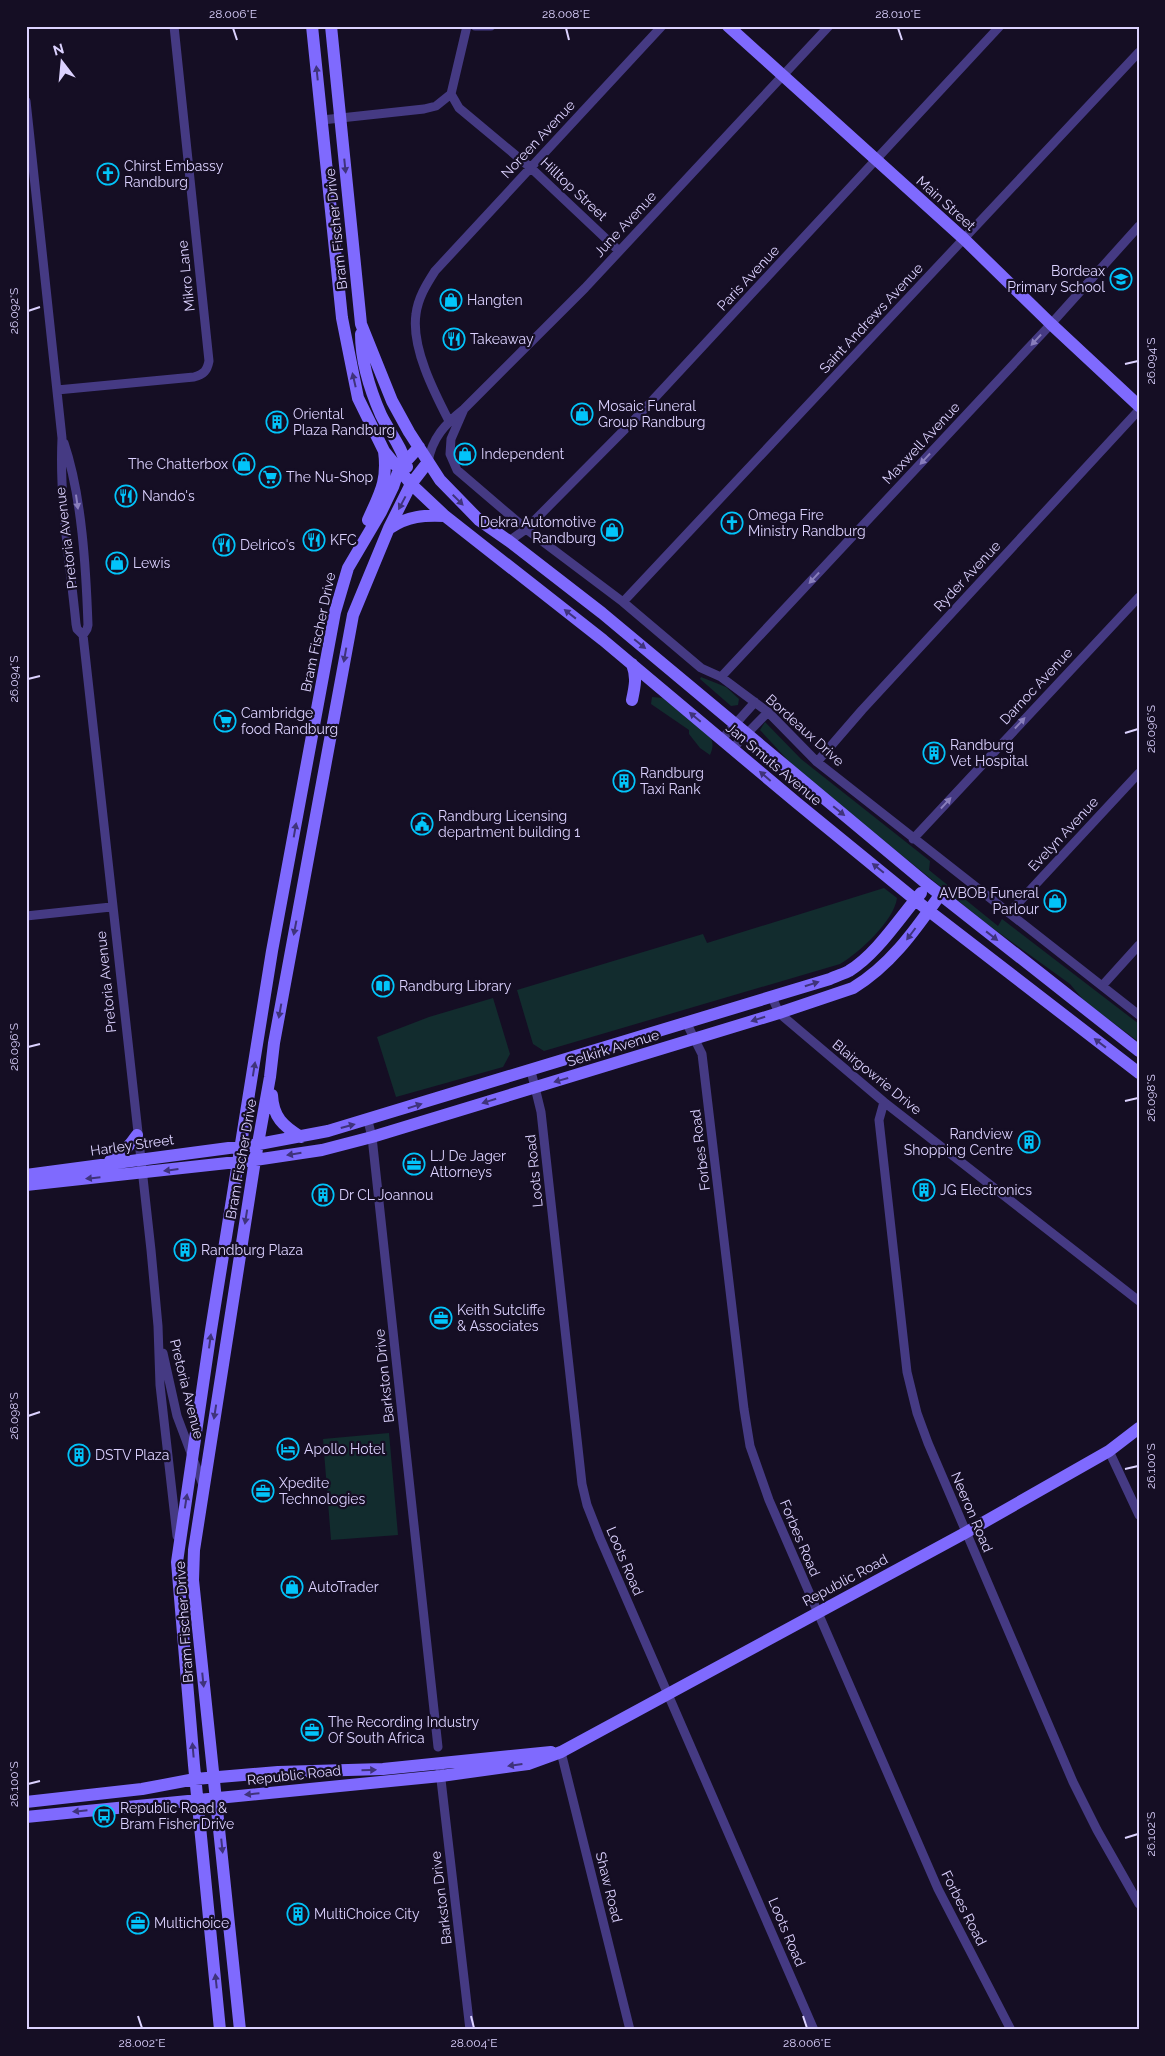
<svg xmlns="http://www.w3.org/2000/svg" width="1165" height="2056" viewBox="0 0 1165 2056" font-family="Raleway,sans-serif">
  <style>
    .green { fill: #122c2e }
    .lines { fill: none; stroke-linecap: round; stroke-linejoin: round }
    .street { stroke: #453a83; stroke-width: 9 }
    .secondary { stroke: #7f6afe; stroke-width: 12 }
    .oneway { fill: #3f337b }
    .oneway2 { fill: #897ebb }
    .ticks { fill: none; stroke: #dcd2ff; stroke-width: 2 }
    .labels { text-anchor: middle; stroke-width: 4.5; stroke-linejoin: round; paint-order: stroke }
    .street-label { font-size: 14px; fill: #dcd2ff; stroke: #150e24 }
    .poi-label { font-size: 14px; fill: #dcd2ff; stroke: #150e24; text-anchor: start }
    .neatline { fill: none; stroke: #dcd2ff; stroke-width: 2 }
    .ticks-label { font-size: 12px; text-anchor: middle; fill: #dcd2ff }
  </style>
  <rect width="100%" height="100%" fill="#150e24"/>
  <path class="green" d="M701 677 726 687 739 699 738 705 731 706 700 679Z
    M652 697 663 698 709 735C714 742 713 748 710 755L700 748 689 734V730L651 704Z
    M765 722 801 759 930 861 929 870 998 926 1002 919 1139 1024V1042L1085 1002 1070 984 987 924 822 791 797 770 760 730Z
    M884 888 897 898C894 921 859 953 840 964L544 1051 533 1044 517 990 703 934 707 943Z
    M493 998 510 1054 503 1067 396 1097 377 1037 429 1017Z
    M389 1433 398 1535 331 1540 323 1439Z"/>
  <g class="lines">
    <path class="street" d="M467 26 451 94 459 108 531 168 619 251
      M475 26H491
      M26 101 62 438C59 500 70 562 76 624L77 629 83 635 151 1250 158 1326 160 1385 177 1536
      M322 120 424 109 436 106 451 94
      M57 390 194 377C204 374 207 371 209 361L174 26
      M464 409 451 439 450 454 457 470 526 529 623 602 701 668 721 677 768 712 817 762 1139 1015
      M449 421C434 392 411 347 416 314 418 298 426 285 435 271L662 26
      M64 443C82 496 86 569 88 625L87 629 83 635
      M428 462C432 438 445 424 464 409L585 288 829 26
      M509 541 526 529 637 417 1000 26
      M623 602 1139 52
      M721 677 1051 324 1139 226
      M722 739 755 702
      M732 749 768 712
      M817 762 862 710 1139 410
      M913 839 1139 597
      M1009 913 1139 773
      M26 916 111 907
      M1102 986 1139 945
      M772 997 779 1013 884 1102 1139 1301
      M686 1022 702 1054 744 1409 750 1446 769 1500 938 1889 1011 2030
      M531 1071 541 1112 582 1484 587 1505 600 1538 814 2030
      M884 1102 879 1120 907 1372 917 1413 928 1443 1073 1782 1097 1830 1139 1904
      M368 1121 372 1137 438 1747
      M163 1353 177 1416 203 1485
      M1109 1451 1139 1515
      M561 1752 630 2030
      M440 1771 470 2030"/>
    <path class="secondary" d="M312 26 342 318 358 398 384 451 411 484 445 516 603 640 797 803 929 911 1139 1073
      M331 26 361 324 392 401 409 432 440 480 479 520 509 541 602 613 928 885 1139 1051
      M728 26 964 239 1051 324 1139 406
      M361 334C361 362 370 390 381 415 390 433 402 447 407 467
      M368 520C380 493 388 481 384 451
      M390 528C408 516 424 515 445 516
      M632 664C637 677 635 686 632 700
      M272 1095C273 1117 283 1126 301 1137
      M110 1161C122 1154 129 1147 137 1135
      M26 1175 259 1144 328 1131 830 979C836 976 843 974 849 971 877 954 900 917 921 893
      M26 1185 255 1160 322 1150 372 1137 779 1013 853 988C891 965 915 930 940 895
      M26 1802 142 1789 195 1779 278 1772 383 1769 551 1752
      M26 1817 441 1776 528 1764 561 1752 965 1533 1109 1451 1139 1428
      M220 2030 194 1765 177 1562 211 1330 272 951 335 612 348 568 381 512 393 487 399 469 419 447
      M240 2030 193 1580 194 1550 255 1160 270 1077 274 1043 353 615 389 528 411 484 428 462"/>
  </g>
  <defs><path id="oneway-solid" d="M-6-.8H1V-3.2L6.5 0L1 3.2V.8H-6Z" transform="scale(1.25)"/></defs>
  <g class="oneway">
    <use href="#oneway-solid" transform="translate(317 73) rotate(-96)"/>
    <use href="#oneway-solid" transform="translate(345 166) rotate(84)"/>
    <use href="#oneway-solid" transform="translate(354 380) rotate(-103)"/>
    <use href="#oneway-solid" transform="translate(458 500) rotate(45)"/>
    <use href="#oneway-solid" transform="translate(402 503) rotate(118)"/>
    <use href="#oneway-solid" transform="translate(570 614) rotate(-142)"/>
    <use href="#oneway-solid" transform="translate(640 644) rotate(39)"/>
    <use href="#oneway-solid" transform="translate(345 655) rotate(100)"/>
    <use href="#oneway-solid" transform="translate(695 717) rotate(-140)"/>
    <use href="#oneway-solid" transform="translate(765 776) rotate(-139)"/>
    <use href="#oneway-solid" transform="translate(839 811) rotate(39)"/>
    <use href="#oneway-solid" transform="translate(295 830) rotate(-80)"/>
    <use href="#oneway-solid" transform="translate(878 868) rotate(-141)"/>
    <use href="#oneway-solid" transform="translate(295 928) rotate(101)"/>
    <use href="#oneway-solid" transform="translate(911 934) rotate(127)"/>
    <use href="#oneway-solid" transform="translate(992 936) rotate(38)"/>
    <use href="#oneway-solid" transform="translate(812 984) rotate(-17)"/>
    <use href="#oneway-solid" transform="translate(280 1011) rotate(100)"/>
    <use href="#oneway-solid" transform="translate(758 1019) rotate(163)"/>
    <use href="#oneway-solid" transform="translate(1100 1043) rotate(-142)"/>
    <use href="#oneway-solid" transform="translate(254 1069) rotate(-81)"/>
    <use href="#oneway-solid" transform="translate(561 1080) rotate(164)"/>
    <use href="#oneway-solid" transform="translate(489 1101) rotate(163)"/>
    <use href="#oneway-solid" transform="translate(415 1106) rotate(-17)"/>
    <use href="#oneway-solid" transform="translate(348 1126) rotate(-15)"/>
    <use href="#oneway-solid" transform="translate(294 1154) rotate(171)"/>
    <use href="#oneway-solid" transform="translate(171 1170) rotate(173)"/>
    <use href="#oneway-solid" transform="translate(93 1178) rotate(174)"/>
    <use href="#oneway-solid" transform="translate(246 1217) rotate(99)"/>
    <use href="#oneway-solid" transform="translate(210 1341) rotate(-82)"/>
    <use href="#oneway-solid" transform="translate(215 1412) rotate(99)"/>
    <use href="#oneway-solid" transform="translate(186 1501) rotate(-81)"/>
    <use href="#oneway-solid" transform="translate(203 1680) rotate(84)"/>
    <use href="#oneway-solid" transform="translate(193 1750) rotate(-95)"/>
    <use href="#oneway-solid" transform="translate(515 1765) rotate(172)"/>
    <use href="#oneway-solid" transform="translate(369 1770) rotate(-2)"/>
    <use href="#oneway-solid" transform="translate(252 1794) rotate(174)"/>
    <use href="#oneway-solid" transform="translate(80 1811) rotate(174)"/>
    <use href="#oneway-solid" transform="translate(222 1846) rotate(84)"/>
    <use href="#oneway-solid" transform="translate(216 1981) rotate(-96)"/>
  </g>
  <g class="oneway2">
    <use href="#oneway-solid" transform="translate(1036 340) rotate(133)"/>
    <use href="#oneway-solid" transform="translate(925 459) rotate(133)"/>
    <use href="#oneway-solid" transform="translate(77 502) rotate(82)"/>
    <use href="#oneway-solid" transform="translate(814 578) rotate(133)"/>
    <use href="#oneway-solid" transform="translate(1020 723) rotate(-47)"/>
    <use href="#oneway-solid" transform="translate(946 803) rotate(-47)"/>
  </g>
  <path class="ticks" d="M233 28 237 40M566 28 569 40M898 28 902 40M28 311 40 307M1125 364 1138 361M28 679 40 676M1125 733 1138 729M28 1047 40 1044M1125 1101 1138 1098M28 1416 40 1412M1125 1469 1138 1466M28 1784 40 1781M1125 1838 1138 1834M138 2016 142 2028M471 2016 474 2028M803 2016 807 2028"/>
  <defs>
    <g id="church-ring" transform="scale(1.125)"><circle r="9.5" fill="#150e24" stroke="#02c4fa" stroke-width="1.5"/><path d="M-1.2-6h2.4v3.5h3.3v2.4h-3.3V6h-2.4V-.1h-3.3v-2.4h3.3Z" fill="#02c4fa"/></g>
    <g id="school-ring" transform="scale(1.125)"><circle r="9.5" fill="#150e24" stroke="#02c4fa" stroke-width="1.5"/><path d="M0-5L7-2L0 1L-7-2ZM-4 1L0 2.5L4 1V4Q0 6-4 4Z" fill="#02c4fa"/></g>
    <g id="shop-ring" transform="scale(1.125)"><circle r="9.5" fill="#150e24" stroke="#02c4fa" stroke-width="1.5"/><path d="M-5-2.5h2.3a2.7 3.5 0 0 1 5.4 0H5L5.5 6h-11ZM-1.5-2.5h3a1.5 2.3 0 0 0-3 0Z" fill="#02c4fa"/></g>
    <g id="restaurant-ring" transform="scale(1.125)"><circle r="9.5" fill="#150e24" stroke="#02c4fa" stroke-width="1.5"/><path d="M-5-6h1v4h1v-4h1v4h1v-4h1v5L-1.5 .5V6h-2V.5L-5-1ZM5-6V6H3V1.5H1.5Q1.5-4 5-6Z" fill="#02c4fa"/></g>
    <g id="building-ring" transform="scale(1.125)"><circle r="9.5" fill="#150e24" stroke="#02c4fa" stroke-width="1.5"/><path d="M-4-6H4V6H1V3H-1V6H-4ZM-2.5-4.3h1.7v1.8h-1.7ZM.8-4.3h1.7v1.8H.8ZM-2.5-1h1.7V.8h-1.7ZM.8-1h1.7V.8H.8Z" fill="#02c4fa"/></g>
    <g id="supermarket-ring" transform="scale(1.125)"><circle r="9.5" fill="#150e24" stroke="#02c4fa" stroke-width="1.5"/><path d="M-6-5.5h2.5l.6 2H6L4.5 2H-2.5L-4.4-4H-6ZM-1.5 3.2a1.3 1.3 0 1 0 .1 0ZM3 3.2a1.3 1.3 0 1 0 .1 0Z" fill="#02c4fa"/></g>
    <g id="civic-ring" transform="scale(1.125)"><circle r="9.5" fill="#150e24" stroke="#02c4fa" stroke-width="1.5"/><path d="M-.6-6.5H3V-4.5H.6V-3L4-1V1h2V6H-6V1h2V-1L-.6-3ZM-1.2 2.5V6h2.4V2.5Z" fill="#02c4fa"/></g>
    <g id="library-ring" transform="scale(1.125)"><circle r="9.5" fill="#150e24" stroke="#02c4fa" stroke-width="1.5"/><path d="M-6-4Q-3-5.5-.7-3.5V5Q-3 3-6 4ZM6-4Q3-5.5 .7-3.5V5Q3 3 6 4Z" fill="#02c4fa"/></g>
    <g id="office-ring" transform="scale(1.125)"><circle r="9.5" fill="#150e24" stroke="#02c4fa" stroke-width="1.5"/><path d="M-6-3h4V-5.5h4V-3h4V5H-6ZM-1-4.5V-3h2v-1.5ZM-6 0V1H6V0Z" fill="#02c4fa"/></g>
    <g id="hotel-ring" transform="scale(1.125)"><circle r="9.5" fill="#150e24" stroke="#02c4fa" stroke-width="1.5"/><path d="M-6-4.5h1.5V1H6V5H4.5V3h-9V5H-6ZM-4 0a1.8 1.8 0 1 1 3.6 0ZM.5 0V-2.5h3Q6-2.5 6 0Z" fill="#02c4fa"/></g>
    <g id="bus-ring" transform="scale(1.125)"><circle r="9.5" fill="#150e24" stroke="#02c4fa" stroke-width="1.5"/><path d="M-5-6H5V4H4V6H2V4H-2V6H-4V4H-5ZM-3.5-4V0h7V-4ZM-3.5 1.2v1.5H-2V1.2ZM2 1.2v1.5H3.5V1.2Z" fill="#02c4fa"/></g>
  </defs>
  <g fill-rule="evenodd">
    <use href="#church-ring" x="108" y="174"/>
    <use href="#school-ring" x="1121" y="279"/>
    <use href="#shop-ring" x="451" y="300"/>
    <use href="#restaurant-ring" x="454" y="339"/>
    <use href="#shop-ring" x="582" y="414"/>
    <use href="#building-ring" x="277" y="422"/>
    <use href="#shop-ring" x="465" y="454"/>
    <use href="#shop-ring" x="244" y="464"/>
    <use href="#supermarket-ring" x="270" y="477"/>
    <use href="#restaurant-ring" x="126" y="496"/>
    <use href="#church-ring" x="732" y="523"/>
    <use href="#shop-ring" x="612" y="530"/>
    <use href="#restaurant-ring" x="314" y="540"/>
    <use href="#restaurant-ring" x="224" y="545"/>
    <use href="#shop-ring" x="117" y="563"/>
    <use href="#supermarket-ring" x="225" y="721"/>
    <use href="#building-ring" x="934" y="753"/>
    <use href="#building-ring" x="624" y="781"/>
    <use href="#civic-ring" x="422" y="824"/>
    <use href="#shop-ring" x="1055" y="901"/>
    <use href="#library-ring" x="383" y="986"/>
    <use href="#building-ring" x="1029" y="1142"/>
    <use href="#office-ring" x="414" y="1164"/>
    <use href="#building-ring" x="924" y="1190"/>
    <use href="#building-ring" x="323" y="1195"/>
    <use href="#building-ring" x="185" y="1250"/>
    <use href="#office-ring" x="441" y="1318"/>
    <use href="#hotel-ring" x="288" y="1449"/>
    <use href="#building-ring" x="79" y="1455"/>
    <use href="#office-ring" x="263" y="1491"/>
    <use href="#shop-ring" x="292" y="1587"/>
    <use href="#office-ring" x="312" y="1730"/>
    <use href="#bus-ring" x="104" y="1816"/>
    <use href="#building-ring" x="298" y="1914"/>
    <use href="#office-ring" x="138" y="1923"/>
  </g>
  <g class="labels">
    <g class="street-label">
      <text transform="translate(538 139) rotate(-47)" y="5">Noreen Avenue</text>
      <text transform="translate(574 189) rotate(43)" y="5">Hilltop Street</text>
      <text transform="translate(946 203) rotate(42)" y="5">Main Street</text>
      <text transform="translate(625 224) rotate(-47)" y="5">June Avenue</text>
      <text transform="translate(336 229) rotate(-96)" y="5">Bram Fischer Drive</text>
      <text transform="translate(186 276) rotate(-96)" y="5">Mikro Lane</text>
      <text transform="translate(748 278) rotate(-47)" y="5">Paris Avenue</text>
      <text transform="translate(871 318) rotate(-47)" y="5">Saint Andrews Avenue</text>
      <text transform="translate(921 443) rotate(-47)" y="5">Maxwell Avenue</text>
      <text transform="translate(66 538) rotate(-97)" y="5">Pretoria Avenue</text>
      <text transform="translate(967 576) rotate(-47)" y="5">Ryder Avenue</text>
      <text transform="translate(318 632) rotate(-78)" y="5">Bram Fischer Drive</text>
      <text transform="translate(1036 686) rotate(-47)" y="5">Darnoc Avenue</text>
      <text transform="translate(805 730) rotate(42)" y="5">Bordeaux Drive</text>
      <text transform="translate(774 764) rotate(40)" y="5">Jan Smuts Avenue</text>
      <text transform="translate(1063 834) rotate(-47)" y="5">Evelyn Avenue</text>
      <text transform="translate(106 982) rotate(-96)" y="5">Pretoria Avenue</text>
      <text transform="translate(613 1048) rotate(-17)" y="5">Selkirk Avenue</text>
      <text transform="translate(877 1077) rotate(39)" y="5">Blairgowrie Drive</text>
      <text transform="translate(132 1145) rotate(-8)" y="5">Harley Street</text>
      <text transform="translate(700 1150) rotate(-97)" y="5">Forbes Road</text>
      <text transform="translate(241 1159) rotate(-80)" y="5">Bram Fischer Drive</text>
      <text transform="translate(534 1171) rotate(-96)" y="5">Loots Road</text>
      <text transform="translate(384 1376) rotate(-96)" y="5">Barkston Drive</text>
      <text transform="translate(187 1389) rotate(76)" y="5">Pretoria Avenue</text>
      <text transform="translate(972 1512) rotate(67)" y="5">Neeron Road</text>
      <text transform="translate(800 1538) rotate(67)" y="5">Forbes Road</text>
      <text transform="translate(625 1561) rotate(67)" y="5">Loots Road</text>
      <text transform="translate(845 1580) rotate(-28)" y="5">Republic Road</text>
      <text transform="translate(184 1622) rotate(-94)" y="5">Bram Fischer Drive</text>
      <text transform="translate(294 1775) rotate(-6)" y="5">Republic Road</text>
      <text transform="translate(609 1887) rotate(76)" y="5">Shaw Road</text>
      <text transform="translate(441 1898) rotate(-97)" y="5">Barkston Drive</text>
      <text transform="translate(964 1908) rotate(63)" y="5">Forbes Road</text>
      <text transform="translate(787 1932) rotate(67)" y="5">Loots Road</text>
    </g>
    <g class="poi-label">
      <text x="124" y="171">Chirst Embassy<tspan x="124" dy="16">Randburg</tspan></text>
      <text x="1105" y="276" text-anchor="end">Bordeax<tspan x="1105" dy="16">Primary School</tspan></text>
      <text x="467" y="305">Hangten</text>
      <text x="470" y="344">Takeaway</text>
      <text x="598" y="411">Mosaic Funeral<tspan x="598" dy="16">Group Randburg</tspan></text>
      <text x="293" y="419">Oriental<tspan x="293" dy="16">Plaza Randburg</tspan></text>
      <text x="481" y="459">Independent</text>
      <text x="228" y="469" text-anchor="end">The Chatterbox</text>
      <text x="286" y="482">The Nu-Shop</text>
      <text x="142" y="501">Nando's</text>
      <text x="748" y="520">Omega Fire<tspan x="748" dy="16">Ministry Randburg</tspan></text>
      <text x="596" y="527" text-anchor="end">Dekra Automotive<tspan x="596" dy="16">Randburg</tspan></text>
      <text x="330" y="545">KFC</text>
      <text x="240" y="550">Delrico's</text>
      <text x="133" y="568">Lewis</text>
      <text x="241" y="718">Cambridge<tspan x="241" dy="16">food Randburg</tspan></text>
      <text x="950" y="750">Randburg<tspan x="950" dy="16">Vet Hospital</tspan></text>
      <text x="640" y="778">Randburg<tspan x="640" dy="16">Taxi Rank</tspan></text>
      <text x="438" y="821">Randburg Licensing<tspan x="438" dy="16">department building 1</tspan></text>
      <text x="1039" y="898" text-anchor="end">AVBOB Funeral<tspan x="1039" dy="16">Parlour</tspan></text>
      <text x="399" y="991">Randburg Library</text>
      <text x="1013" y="1139" text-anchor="end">Randview<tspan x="1013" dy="16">Shopping Centre</tspan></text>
      <text x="430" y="1161">LJ De Jager<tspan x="430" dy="16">Attorneys</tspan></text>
      <text x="940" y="1195">JG Electronics</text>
      <text x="339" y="1200">Dr CL Joannou</text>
      <text x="201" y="1255">Randburg Plaza</text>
      <text x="457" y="1315">Keith Sutcliffe<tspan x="457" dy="16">&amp; Associates</tspan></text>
      <text x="304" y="1454">Apollo Hotel</text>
      <text x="95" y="1460">DSTV Plaza</text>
      <text x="279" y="1488">Xpedite<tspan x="279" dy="16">Technologies</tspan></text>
      <text x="308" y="1592">AutoTrader</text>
      <text x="328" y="1727">The Recording Industry<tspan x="328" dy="16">Of South Africa</tspan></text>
      <text x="120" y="1813">Republic Road &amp;<tspan x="120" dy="16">Bram Fisher Drive</tspan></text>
      <text x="314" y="1919">MultiChoice City</text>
      <text x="154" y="1928">Multichoice</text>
    </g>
  </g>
  <rect width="1165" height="2056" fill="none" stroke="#150e24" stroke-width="55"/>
  <g transform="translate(62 62) rotate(344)" stroke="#150e24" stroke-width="4" paint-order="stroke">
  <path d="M0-4L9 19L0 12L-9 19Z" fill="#dcd2ff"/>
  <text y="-8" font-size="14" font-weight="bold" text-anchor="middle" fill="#dcd2ff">N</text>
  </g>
  <rect x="28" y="28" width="1110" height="2000" class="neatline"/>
  <g class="ticks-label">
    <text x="233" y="18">28.006°E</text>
    <text x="566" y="18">28.008°E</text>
    <text x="898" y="18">28.010°E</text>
    <text transform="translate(14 311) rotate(-90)" y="4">26.092°S</text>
    <text transform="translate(1151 361) rotate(-90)" y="4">26.094°S</text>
    <text transform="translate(14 679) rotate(-90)" y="4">26.094°S</text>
    <text transform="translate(1151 729) rotate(-90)" y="4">26.096°S</text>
    <text transform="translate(14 1047) rotate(-90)" y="4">26.096°S</text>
    <text transform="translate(1151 1098) rotate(-90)" y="4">26.098°S</text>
    <text transform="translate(14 1416) rotate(-90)" y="4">26.098°S</text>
    <text transform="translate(1151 1466) rotate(-90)" y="4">26.100°S</text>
    <text transform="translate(14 1784) rotate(-90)" y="4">26.100°S</text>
    <text transform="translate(1151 1834) rotate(-90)" y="4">26.102°S</text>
    <text x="142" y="2047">28.002°E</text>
    <text x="474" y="2047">28.004°E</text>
    <text x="807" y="2047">28.006°E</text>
  </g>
</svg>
